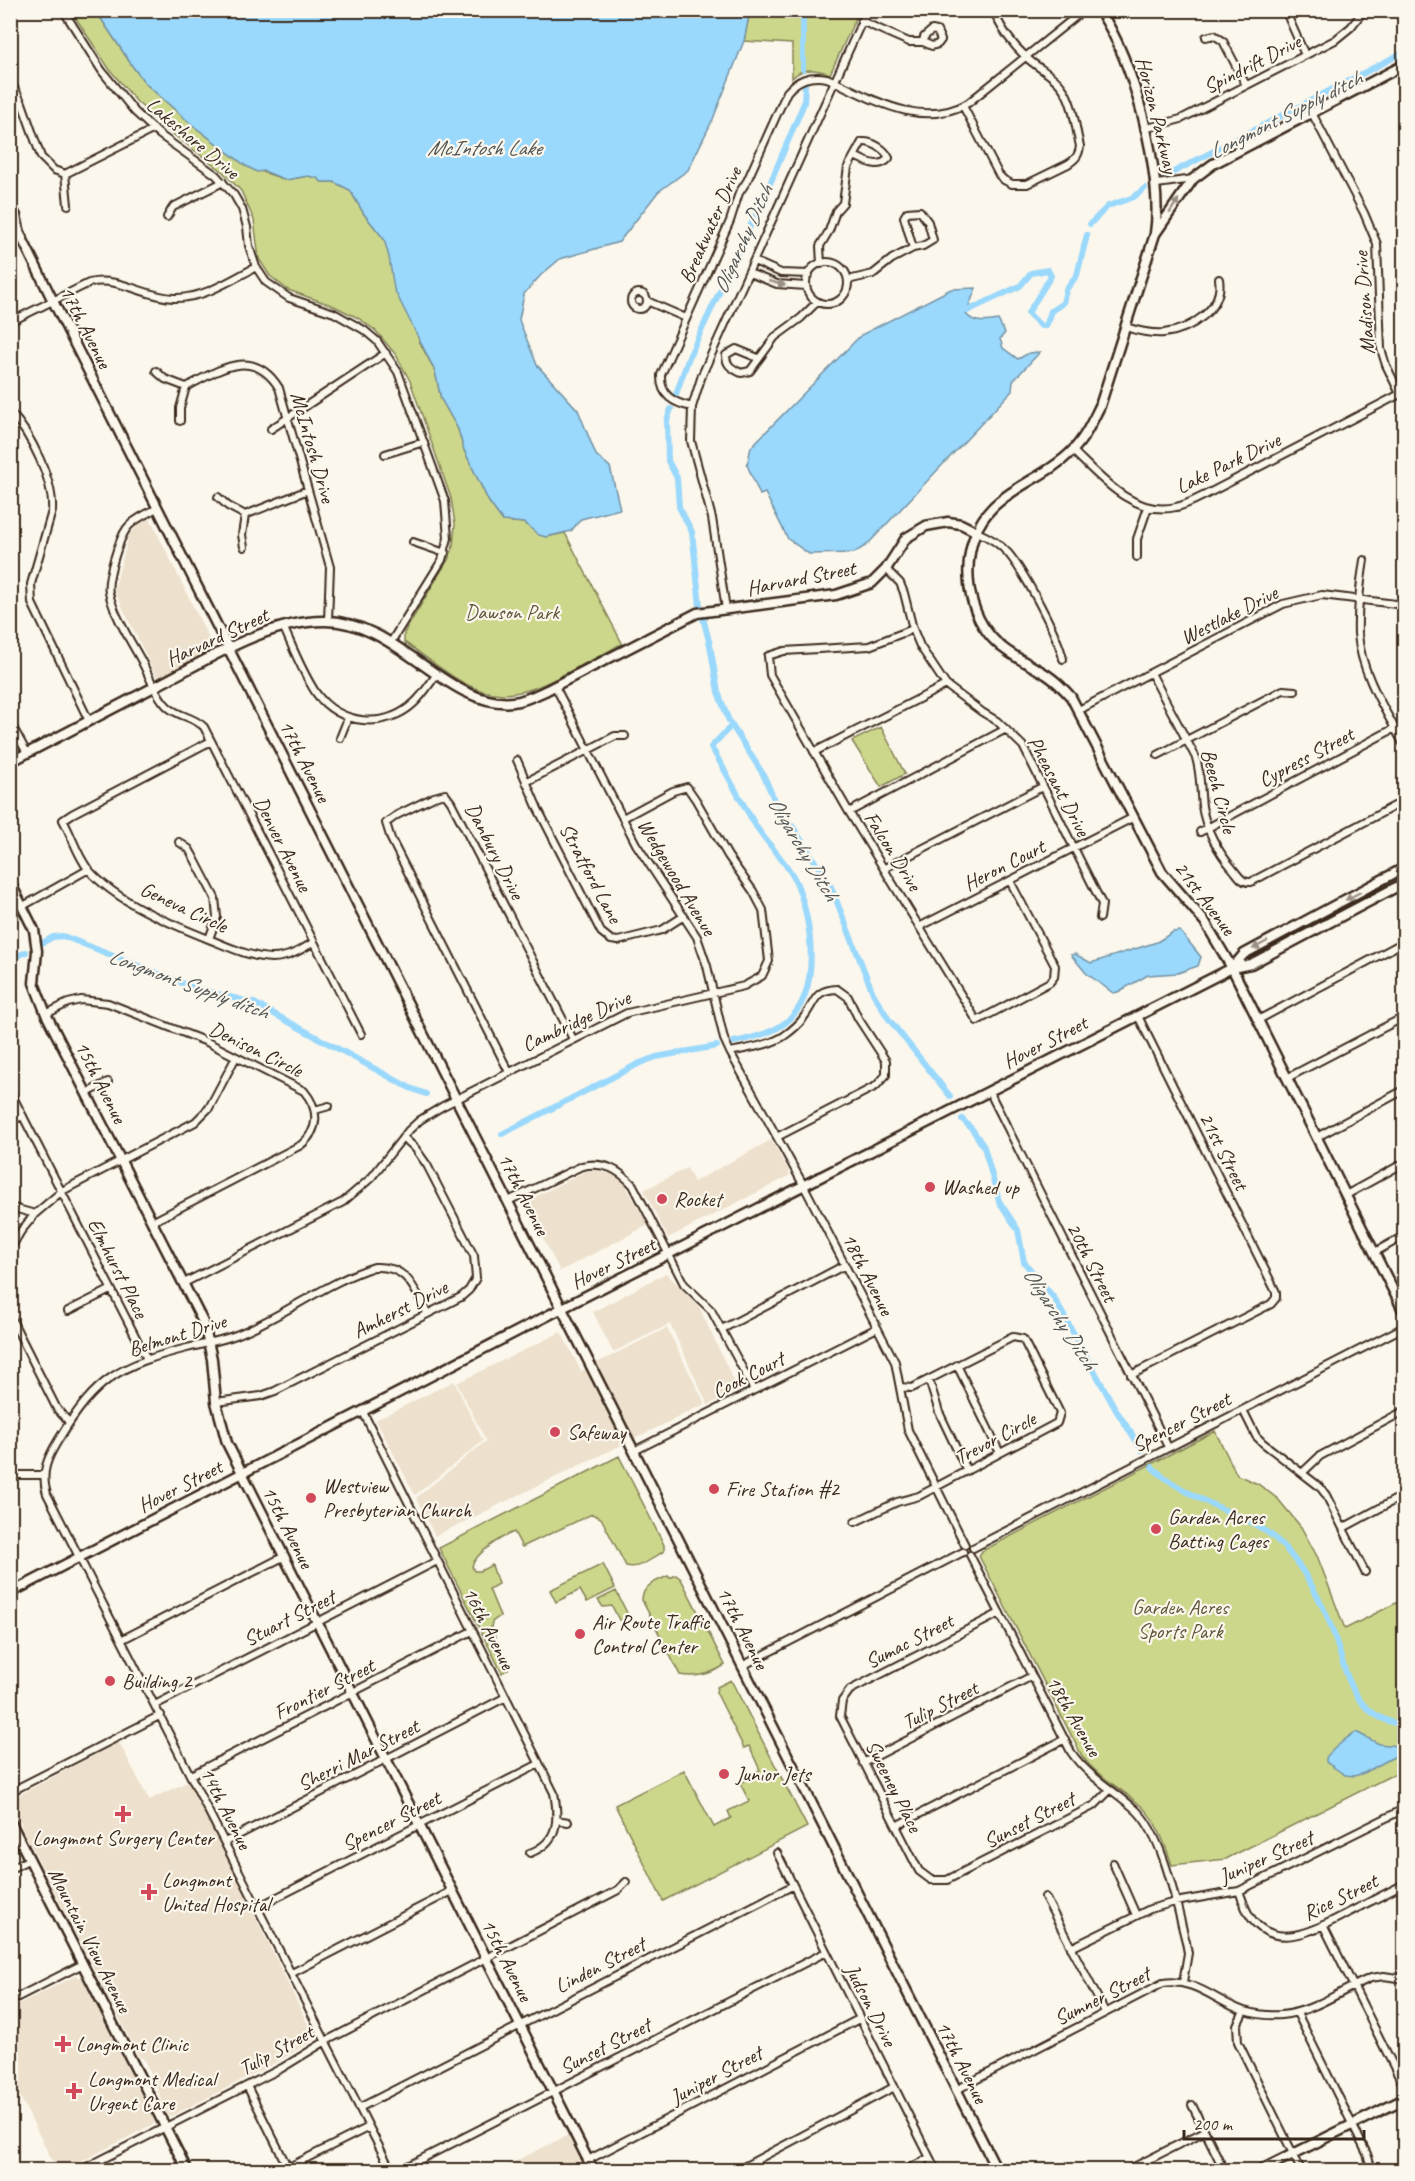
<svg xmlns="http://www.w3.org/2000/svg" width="1415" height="2181" viewBox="0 0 1415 2181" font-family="Caveat,sans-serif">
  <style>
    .built { fill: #ede0cc }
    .green { fill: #ccd78b; stroke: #848054; stroke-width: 1.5 }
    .water { fill: #9ad8fc; stroke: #7492a3; stroke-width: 1.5 }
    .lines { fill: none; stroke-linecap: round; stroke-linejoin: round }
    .canal { stroke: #9ad8fc; stroke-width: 6 }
    .street-casing { stroke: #3b2a1e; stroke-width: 10 }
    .secondary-casing { stroke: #3b2a1e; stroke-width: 13 }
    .street { stroke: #fbf7ec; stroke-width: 6 }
    .secondary { stroke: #fbf7ec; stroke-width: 8 }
    .oneway { fill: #9b9085 }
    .poi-dot { fill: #d1495b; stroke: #fbf7ec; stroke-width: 2 }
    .labels { text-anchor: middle; stroke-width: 4.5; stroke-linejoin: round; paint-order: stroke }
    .street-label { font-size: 21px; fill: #3b2a1e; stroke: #fbf7ec }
    .park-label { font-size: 21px; fill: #5f5539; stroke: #fbf7ec }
    .poi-label { font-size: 21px; fill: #3b2a1e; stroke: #fbf7ec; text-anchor: start }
    .water-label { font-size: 22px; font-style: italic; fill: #535656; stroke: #fbf7ec }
  </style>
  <rect width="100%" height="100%" fill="#fbf7ec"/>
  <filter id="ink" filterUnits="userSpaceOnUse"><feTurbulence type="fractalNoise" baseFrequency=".0167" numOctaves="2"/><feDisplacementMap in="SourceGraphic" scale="12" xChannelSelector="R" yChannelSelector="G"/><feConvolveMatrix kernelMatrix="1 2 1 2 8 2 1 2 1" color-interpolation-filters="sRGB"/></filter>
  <g filter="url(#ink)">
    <path class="built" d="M150 518 214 649 157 678 114 590 129 535 140 523Z
      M771 1140 789 1171V1176L668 1238 644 1190 687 1168 694 1182Z
      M594 1170 615 1175 623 1181 648 1225 560 1271 527 1208 529 1200 586 1171Z
      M666 1273 699 1307 738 1390 708 1405 670 1324 613 1352 593 1312Z
      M667 1328 705 1404 435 1536 416 1498 486 1441 457 1383 561 1332 581 1371Z
      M454 1381 483 1441 415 1495 376 1420Z
      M119 1742 149 1800 189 1781 315 2039 277 2062 171 2116 167 2114 150 2072 143 2058 139 2057 24 1832 13 1801 14 1798Z
      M76 1976 82 1978 155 2123 65 2170H57L11 2079V2008Z
      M568 2135 586 2170H498Z"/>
    <path class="green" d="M71 11H96L133 67 146 84 191 124 246 166 286 180 308 176 317 178 322 182H334L350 190 364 214 384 239 420 343 435 371 441 399 458 429 464 450 489 502 503 521 524 523 546 537 565 533 623 645H619C605 654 589 661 574 669 546 684 516 701 483 691 456 683 427 657 404 642V633L449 558 453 546 455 524 451 498 410 381 396 355 376 331 358 318 334 306 288 290 270 276 259 259 254 220 241 191 222 171 166 129 137 102 110 70Z
      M750 11H859L830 74C817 69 802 67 792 78V44L744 41Z
      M881 727 905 774 881 787 852 741Z
      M1215 1431 1237 1475 1258 1484 1278 1499 1301 1527 1318 1558 1345 1629 1404 1599V1769L1226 1859 1172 1865C1165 1844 1156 1818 1139 1804 1121 1788 1096 1776 1082 1756L979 1556 982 1551Z
      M619 1456 664 1545V1551C654 1557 640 1570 626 1566L601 1518 592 1514 522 1547 514 1532C501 1537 477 1552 472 1566L474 1571H480L492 1565 498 1584 489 1589 500 1616 492 1622 491 1627 508 1669 502 1673 439 1548Z
      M603 1564 615 1588 587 1602 580 1590 556 1602 550 1590Z
      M676 1575 681 1579 725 1665C710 1674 698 1678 680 1675L642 1600C642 1585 657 1581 668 1576L670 1578Z
      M616 1591 628 1615 621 1620H619L612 1606 603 1607 598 1600Z
      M731 1680 807 1827 663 1901 615 1805 684 1770 714 1827 731 1818 728 1811 749 1801 740 1783 757 1775 756 1772 760 1770 749 1746 744 1748 716 1692 717 1687Z"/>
    <path class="water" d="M96 11H750L744 41 713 119 688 170 658 192 619 242 560 259 541 275 524 294 519 320 537 365 578 410 596 455 610 467 620 509 581 519 571 531 546 537 539 535 524 523 503 521 489 502 464 450 458 429 441 399 435 371 394 289 389 257 384 239 364 214 350 190 334 182H322L317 178 308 176 286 180 264 171 257 172 246 166 191 124 146 84 133 67Z
      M976 288 966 314C974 324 986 322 998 320L1005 333 1000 339 1003 348 1018 359 1029 353 1040 352 1013 381 1012 391 867 545 854 553 809 554 788 539 765 493 760 495 747 465 751 447 861 335 951 289Z
      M1180 931 1201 957 1198 966 1178 973 1148 975 1118 992 1113 993 1086 973 1071 955 1075 954 1091 963 1157 942 1173 932Z
      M1356 1732 1379 1744 1398 1746 1402 1748 1403 1752 1364 1773 1354 1776 1345 1775 1339 1771 1326 1762V1758C1328 1753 1350 1735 1356 1732Z"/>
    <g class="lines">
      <path class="canal" d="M803 10V69
        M1166 176 1404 52
        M1090 224 1108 206 1134 197 1145 188
        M967 311 1020 286 1031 273 1048 270 1051 276 1028 313 1041 326H1046L1051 311 1063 303 1066 290 1077 275 1087 235
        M676 394 689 357 769 186 804 103 805 84
        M671 409 667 420 668 461 677 478 679 507 692 532 700 606
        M703 618 710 645 718 692 729 721 763 774 781 815 793 827 831 887 873 993 888 1018 950 1096
        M732 725 711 747C727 773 740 800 756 826 767 844 788 863 796 882 812 920 823 994 785 1023 770 1034 752 1038 734 1042
        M44 942 53 937 63 936 197 989 254 1003 410 1088 426 1094
        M10 960 26 952
        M962 1119 972 1129 984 1147 999 1201 1018 1230 1024 1262 1054 1298 1116 1410 1142 1450
        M502 1134 640 1063 656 1057 717 1046
        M1152 1467C1172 1486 1201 1500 1227 1511 1240 1517 1255 1523 1267 1532 1282 1542 1294 1558 1304 1573 1314 1589 1324 1607 1331 1626 1347 1669 1348 1716 1404 1725"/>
      <g class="street-casing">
        <path id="street" d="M63 10 102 71 135 112 160 135 216 175 234 195 242 209 247 227 249 246 256 267 266 282 289 298 334 313 364 330 377 341 398 372 445 501 448 538 442 560 391 642
          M1285 10 1305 55
          M861 21 909 42H923
          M932 30 937 31 941 40 938 44 932 46 923 42 924 37Z
          M1206 37 1214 35 1223 41 1246 85
          M10 80 22 103 41 157 54 170 65 174 68 205
          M963 106 999 175 1004 180 1012 184H1027L1068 164C1076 159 1079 155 1080 146 1075 127 1074 103 1062 87 1053 74 1037 68 1026 57 1013 45 999 27 994 10
          M1312 113 1364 213 1377 244 1381 349 1386 365 1400 394
          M1144 129 1181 119 1335 40 1351 27 1364 10
          M65 174 154 129
          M1157 184 1193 179
          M167 217 173 207 223 182
          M754 261 781 273 809 274
          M806 283a21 21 0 1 1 42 0a21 21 0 1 1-42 0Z
          M821 264 820 246 829 231 836 211 843 203 848 167 862 142C872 141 885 149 889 158 879 170 866 161 854 156
          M749 273 777 284 806 286
          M848 280 873 274 892 259 913 248 923 246 933 240 928 222 920 211 907 212 904 217 913 248
          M631 301a8 8 0 1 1 16 0a8 8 0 1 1-16 0Z
          M647 301 686 318
          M10 322 89 283C119 276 144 297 174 298 203 299 231 280 256 267
          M1126 327C1138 331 1151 334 1164 333 1190 330 1224 309 1219 279
          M758 358 736 349 726 355C726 366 732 368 741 373L750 371 775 337 801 318 817 302
          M156 371 165 379 186 387C219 370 253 346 279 388L330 567 328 621
          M692 407C674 403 660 396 661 375L730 221 739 193 747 181 787 92C798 79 810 75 827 78 871 98 920 130 968 103L1084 10
          M10 412C31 434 54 481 52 511L31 584 32 603 89 721
          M180 421V408L186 387
          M271 429 386 353
          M1073 451C1100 477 1134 517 1176 507 1187 505 1197 499 1207 494L1404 392
          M385 454 424 442
          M218 497 228 506 245 515 308 490
          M157 508C147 514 134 519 127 528 119 539 106 580 109 593 114 615 130 640 141 660 149 675 156 696 168 707 179 717 193 716 204 727L361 1034
          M977 532C989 537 999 543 1008 553 1024 572 1058 635 1063 659
          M413 542 445 553
          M244 547 242 535 245 515
          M1137 557V539L1148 507
          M1364 560C1360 585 1357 609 1358 634 1361 674 1386 711 1404 745
          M886 569 900 583 904 593 913 629 920 646 946 685 982 712 997 721 1023 746 1102 904 1100 918
          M726 609 712 518 691 441 692 407 702 375 867 10
          M283 626C293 648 302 672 316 693 339 725 385 730 414 703 423 695 430 683 437 674
          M913 629 869 646 784 651 768 656 770 675 849 812 977 1021 1050 982 1054 977 1055 966 1010 881
          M1151 673 1196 758C1201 774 1200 790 1202 806 1205 828 1218 852 1233 869 1239 876 1242 883 1251 882L1404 801
          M555 686 636 844 697 937 707 966 724 1039 730 1052 804 1186 895 1362 908 1430 965 1545
          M1079 710 1283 604 1322 595 1404 605
          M10 722 27 753
          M340 738 348 718
          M211 741 72 814 63 820C72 836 77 855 88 869 116 902 171 924 211 940 231 948 250 957 272 958 288 958 301 950 314 942
          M814 752 946 685
          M1158 755 1283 690 1295 691
          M517 760 538 809 601 932 611 940 618 941 662 930 684 916
          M526 782 615 736H625
          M849 812 1006 729
          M1200 832 1395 728
          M179 842 189 849 193 856 215 898 217 917 209 939
          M885 868 1042 787
          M23 906 89 869
          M921 926 1134 817
          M46 1014 68 1003 81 1000 108 1003 207 1042 304 1091C320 1110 319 1130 301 1145L152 1222
          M1258 1020 1404 942
          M730 1052C748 1048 768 1046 784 1036 791 1031 799 1025 804 1017 816 1001 814 990 837 989L848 997 858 1018 886 1061V1075L876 1086 777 1137
          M509 1072 391 839 386 823 397 815 434 797 445 794 451 802 573 1039
          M1287 1078 1404 1017
          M10 1091 147 1359
          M989 1091 1168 1447
          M87 1093 108 1082
          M315 1110 329 1106
          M10 1121 23 1116
          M1317 1137 1404 1090
          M1346 1195 1404 1163
          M508 1201 582 1166C604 1161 619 1170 633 1185L684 1284 711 1310 754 1390
          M10 1207 35 1214
          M10 1250 21 1231 35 1214 62 1191 195 1122 209 1108 236 1057
          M1375 1252 1404 1236
          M184 1283 343 1202 371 1178 408 1131 420 1120 443 1106 627 1013 744 986 762 976 769 961 763 910 753 891 728 856 696 800 687 787 673 791 623 818
          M68 1311 110 1290
          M10 1316 57 1409 69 1422
          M722 1329 845 1265
          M957 1365 1000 1453
          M1131 1375 1271 1304 1276 1298V1292L1138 1016
          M929 1380 939 1412 967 1471
          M216 1402 261 1396 275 1391 461 1297 469 1290 476 1278 474 1256 427 1165 415 1148 403 1137
          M1243 1410 1256 1436 1263 1443 1320 1487 1326 1495 1365 1572
          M363 1412 554 1793C559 1819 559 1842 530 1853
          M634 1451 877 1328
          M1302 1473 1320 1456 1404 1411
          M10 1475H44
          M855 1522 897 1502 919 1496 936 1487 1057 1423 1060 1413 1023 1339 1013 1337 912 1388 900 1387
          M1343 1528 1404 1495
          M973 1548 1404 1327
          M970 1555 1071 1752C1088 1777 1114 1790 1136 1810 1164 1837 1176 1904 1186 1942L1188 1953 1183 1982
          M1000 1613 850 1690 842 1701 840 1716 919 1871 931 1880H947L1095 1805 1110 1790
          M123 1639 283 1557
          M742 1666 963 1552
          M155 1705 437 1561
          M863 1763 1032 1676
          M191 1775 472 1631
          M10 1792 161 1715
          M557 1820 568 1822
          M896 1826 1065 1739
          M225 1842 506 1697
          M777 1853 936 2170
          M1113 1863 1136 1915
          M10 1869 30 1859
          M1239 1891C1242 1898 1244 1906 1248 1913 1271 1953 1313 1931 1342 1916 1363 1905 1384 1895 1404 1884
          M1045 1897 1105 2012
          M258 1907 539 1764
          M1323 1925 1404 2087
          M1071 1948 1150 1909 1175 1902 1239 1891 1404 1809
          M292 1973 452 1891
          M10 1989 15 1998
          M10 2001 83 1964
          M1244 2011 1237 2025 1238 2042 1301 2170
          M1297 2013 1367 2154 1372 2170
          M247 2086 288 2168
          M956 2090 1163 1983C1195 1978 1215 2001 1244 2011 1255 2014 1269 2016 1281 2015 1314 2012 1341 1990 1371 1978L1384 1976 1404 1979
          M1192 2105 1224 2170
          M359 2108 792 1886
          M588 2160 859 2019
          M81 2170 282 2068 326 2041 618 1890 626 1882
          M283 2170 369 2127
          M391 2170 47 1494C40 1472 48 1457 59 1439 96 1378 120 1365 187 1348 203 1344 220 1341 236 1335 283 1317 326 1282 374 1267 408 1265 414 1289 428 1314
          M400 2170 826 1952
          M738 2170 894 2087
          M906 2170 929 2158
          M1130 2170 1132 2168 1205 2131"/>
      </g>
      <g class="secondary-casing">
        <path id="secondary" d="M1099 10C1133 57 1164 176 1155 233
          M1404 65 1213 164 1193 179 1155 234 1100 406C1092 422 1084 440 1071 452 1048 475 1015 485 993 507 961 539 961 598 988 633 1003 653 1027 662 1047 675 1056 681 1064 689 1071 697L1162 872 1205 922 1232 968 1404 1312
          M10 205 16 216 20 234 53 301 997 2170
          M10 762C59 736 108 711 156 686 207 660 266 621 324 621 397 620 448 709 513 702 525 701 536 695 547 690L697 613 836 595 872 583 886 569 906 538 926 526 948 522 961 524 977 532
          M10 882 34 930 37 951 34 983 46 1014 204 1324 212 1359 216 1402 227 1443 593 2170
          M1232 968 1244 954 1404 868
          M10 1593 576 1301 1232 968 1251 964 1404 883
          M10 1821 187 2170
          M1261 2170 1404 2099"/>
      </g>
      <use href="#street" class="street"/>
      <use href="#secondary" class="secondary"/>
    </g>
    <defs><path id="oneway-solid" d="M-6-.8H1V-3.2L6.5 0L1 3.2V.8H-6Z" transform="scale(1.5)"/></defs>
    <g class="oneway">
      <use href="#oneway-solid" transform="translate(1174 206) rotate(-58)"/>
      <use href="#oneway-solid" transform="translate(777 283) rotate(13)"/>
      <use href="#oneway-solid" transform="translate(1353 896) rotate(152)"/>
      <use href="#oneway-solid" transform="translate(1260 945) rotate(152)"/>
    </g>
  </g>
  <g class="poi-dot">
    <circle cx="930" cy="1187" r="6"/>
    <circle cx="662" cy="1199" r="6"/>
    <circle cx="555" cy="1432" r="6"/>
    <circle cx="714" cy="1489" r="6"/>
    <circle cx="311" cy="1498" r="6"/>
    <circle cx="1156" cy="1529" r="6"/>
    <circle cx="580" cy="1634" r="6"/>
    <circle cx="110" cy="1681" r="6"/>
    <circle cx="724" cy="1774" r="6"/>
    <path d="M120 1805h6v6h6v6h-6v6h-6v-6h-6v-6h6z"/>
    <path d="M146 1883h6v6h6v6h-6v6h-6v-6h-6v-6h6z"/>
    <path d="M60 2035h6v6h6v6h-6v6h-6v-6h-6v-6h6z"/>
    <path d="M71 2082h6v6h6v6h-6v6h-6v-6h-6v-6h6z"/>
  </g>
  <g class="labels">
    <g class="street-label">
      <text transform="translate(1252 64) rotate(-27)" y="7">Spindrift Drive</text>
      <text transform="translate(1157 115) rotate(76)" y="7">Horizon Parkway</text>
      <text transform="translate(193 138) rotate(40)" y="7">Lakeshore Drive</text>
      <text transform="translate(710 225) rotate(-66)" y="7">Breakwater Drive</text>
      <text transform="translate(1364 303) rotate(-94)" y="7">Madison Drive</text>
      <text transform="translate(86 327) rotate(63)" y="7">17th Avenue</text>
      <text transform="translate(313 447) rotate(74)" y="7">McIntosh Drive</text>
      <text transform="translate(1228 463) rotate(-26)" y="7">Lake Park Drive</text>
      <text transform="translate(801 578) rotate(-11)" y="7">Harvard Street</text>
      <text transform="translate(1229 615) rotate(-27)" y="7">Westlake Drive</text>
      <text transform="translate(217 637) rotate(-25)" y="7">Harvard Street</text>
      <text transform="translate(1306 757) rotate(-28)" y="7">Cypress Street</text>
      <text transform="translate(305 761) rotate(63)" y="7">17th Avenue</text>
      <text transform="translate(1059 786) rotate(62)" y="7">Pheasant Drive</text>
      <text transform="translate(1219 791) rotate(75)" y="7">Beech Circle</text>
      <text transform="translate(283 844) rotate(63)" y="7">Denver Avenue</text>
      <text transform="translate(495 851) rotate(63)" y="7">Danbury Drive</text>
      <text transform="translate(893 851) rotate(58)" y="7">Falcon Drive</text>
      <text transform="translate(1004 865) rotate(-27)" y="7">Heron Court</text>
      <text transform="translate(591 873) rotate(62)" y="7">Stratford Lane</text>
      <text transform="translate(677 877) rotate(59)" y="7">Wedgewood Avenue</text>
      <text transform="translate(1205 898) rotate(53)" y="7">21st Avenue</text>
      <text transform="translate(184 907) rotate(25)" y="7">Geneva Circle</text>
      <text transform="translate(576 1021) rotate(-25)" y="7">Cambridge Drive</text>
      <text transform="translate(1045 1042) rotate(-27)" y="7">Hover Street</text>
      <text transform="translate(256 1049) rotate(26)" y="7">Denison Circle</text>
      <text transform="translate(101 1082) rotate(63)" y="7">15th Avenue</text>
      <text transform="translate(1224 1151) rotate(63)" y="7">21st Street</text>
      <text transform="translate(524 1194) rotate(63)" y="7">17th Avenue</text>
      <text transform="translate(1092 1262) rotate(63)" y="7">20th Street</text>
      <text transform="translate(613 1263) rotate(-26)" y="7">Hover Street</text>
      <text transform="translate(118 1268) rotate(63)" y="7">Elmhurst Place</text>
      <text transform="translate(868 1274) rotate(63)" y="7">18th Avenue</text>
      <text transform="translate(400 1309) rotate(-27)" y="7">Amherst Drive</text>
      <text transform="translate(177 1335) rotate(-17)" y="7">Belmont Drive</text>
      <text transform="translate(748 1375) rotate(-27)" y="7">Cook Court</text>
      <text transform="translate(1181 1422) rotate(-27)" y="7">Spencer Street</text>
      <text transform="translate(995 1438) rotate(-28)" y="7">Trevor Circle</text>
      <text transform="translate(180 1486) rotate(-27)" y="7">Hover Street</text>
      <text transform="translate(288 1527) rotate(63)" y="7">15th Avenue</text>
      <text transform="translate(289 1618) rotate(-27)" y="7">Stuart Street</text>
      <text transform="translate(489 1628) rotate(63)" y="7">16th Avenue</text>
      <text transform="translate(743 1628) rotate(63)" y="7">17th Avenue</text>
      <text transform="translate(909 1641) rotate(-27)" y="7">Sumac Street</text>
      <text transform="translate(324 1689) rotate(-27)" y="7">Frontier Street</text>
      <text transform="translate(940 1705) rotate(-27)" y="7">Tulip Street</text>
      <text transform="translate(1074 1716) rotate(60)" y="7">18th Avenue</text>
      <text transform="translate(358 1755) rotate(-27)" y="7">Sherri Mar Street</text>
      <text transform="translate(894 1786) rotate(63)" y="7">Sweeney Place</text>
      <text transform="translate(226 1808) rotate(63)" y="7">14th Avenue</text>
      <text transform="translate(1029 1820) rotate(-27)" y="7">Sunset Street</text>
      <text transform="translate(391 1821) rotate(-27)" y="7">Spencer Street</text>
      <text transform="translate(1266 1857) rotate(-24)" y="7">Juniper Street</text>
      <text transform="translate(1340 1897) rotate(-26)" y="7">Rice Street</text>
      <text transform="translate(90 1940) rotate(63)" y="7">Mountain View Avenue</text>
      <text transform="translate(507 1960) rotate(63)" y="7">15th Avenue</text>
      <text transform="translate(600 1965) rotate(-27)" y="7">Linden Street</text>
      <text transform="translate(1102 1996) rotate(-27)" y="7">Sumner Street</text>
      <text transform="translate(871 2005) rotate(63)" y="7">Judson Drive</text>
      <text transform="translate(605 2046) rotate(-27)" y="7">Sunset Street</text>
      <text transform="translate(276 2050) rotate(-29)" y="7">Tulip Street</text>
      <text transform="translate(962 2062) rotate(63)" y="7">17th Avenue</text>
      <text transform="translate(716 2075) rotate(-28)" y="7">Juniper Street</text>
    </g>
    <g class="park-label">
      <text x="512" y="619">Dawson Park</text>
      <text x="1180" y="1614">Garden Acres<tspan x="1180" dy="24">Sports Park</tspan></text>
    </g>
    <g class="poi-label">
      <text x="942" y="1194">Washed up</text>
      <text x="674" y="1206">Rocket</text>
      <text x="567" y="1439">Safeway</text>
      <text x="323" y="1493">Westview<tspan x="323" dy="24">Presbyterian Church</tspan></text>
      <text x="726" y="1496">Fire Station #2</text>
      <text x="1168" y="1524">Garden Acres<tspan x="1168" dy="24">Batting Cages</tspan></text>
      <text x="592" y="1629">Air Route Traffic<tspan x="592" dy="24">Control Center</tspan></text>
      <text x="122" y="1688">Building 2</text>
      <text x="736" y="1781">Junior Jets</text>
      <text x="123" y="1845" text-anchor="middle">Longmont Surgery Center</text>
      <text x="162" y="1887">Longmont<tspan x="162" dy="24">United Hospital</tspan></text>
      <text x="76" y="2051">Longmont Clinic</text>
      <text x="88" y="2086">Longmont Medical<tspan x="88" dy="24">Urgent Care</tspan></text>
    </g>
    <g class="water-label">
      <text transform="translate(1285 114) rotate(-27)" y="8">Longmont Supply ditch</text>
      <text x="484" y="155">McIntosh Lake</text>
      <text transform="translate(742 239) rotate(-66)" y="8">Oligarchy Ditch</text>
      <text transform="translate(804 848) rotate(59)" y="8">Oligarchy Ditch</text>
      <text transform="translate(189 983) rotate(20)" y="8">Longmont Supply ditch</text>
      <text transform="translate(1061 1318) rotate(57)" y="8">Oligarchy Ditch</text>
    </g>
  </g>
  <rect width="1415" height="2181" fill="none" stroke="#fbf7ec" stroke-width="36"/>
  <rect x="18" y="18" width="1379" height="2145" fill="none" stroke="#3b2a1e" stroke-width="2" filter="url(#ink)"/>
  <path d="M1184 2130v9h180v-9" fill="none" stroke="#3b2a1e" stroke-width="3"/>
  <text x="1193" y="2130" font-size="18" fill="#3b2a1e" stroke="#fbf7ec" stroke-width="4.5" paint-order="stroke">200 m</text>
</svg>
